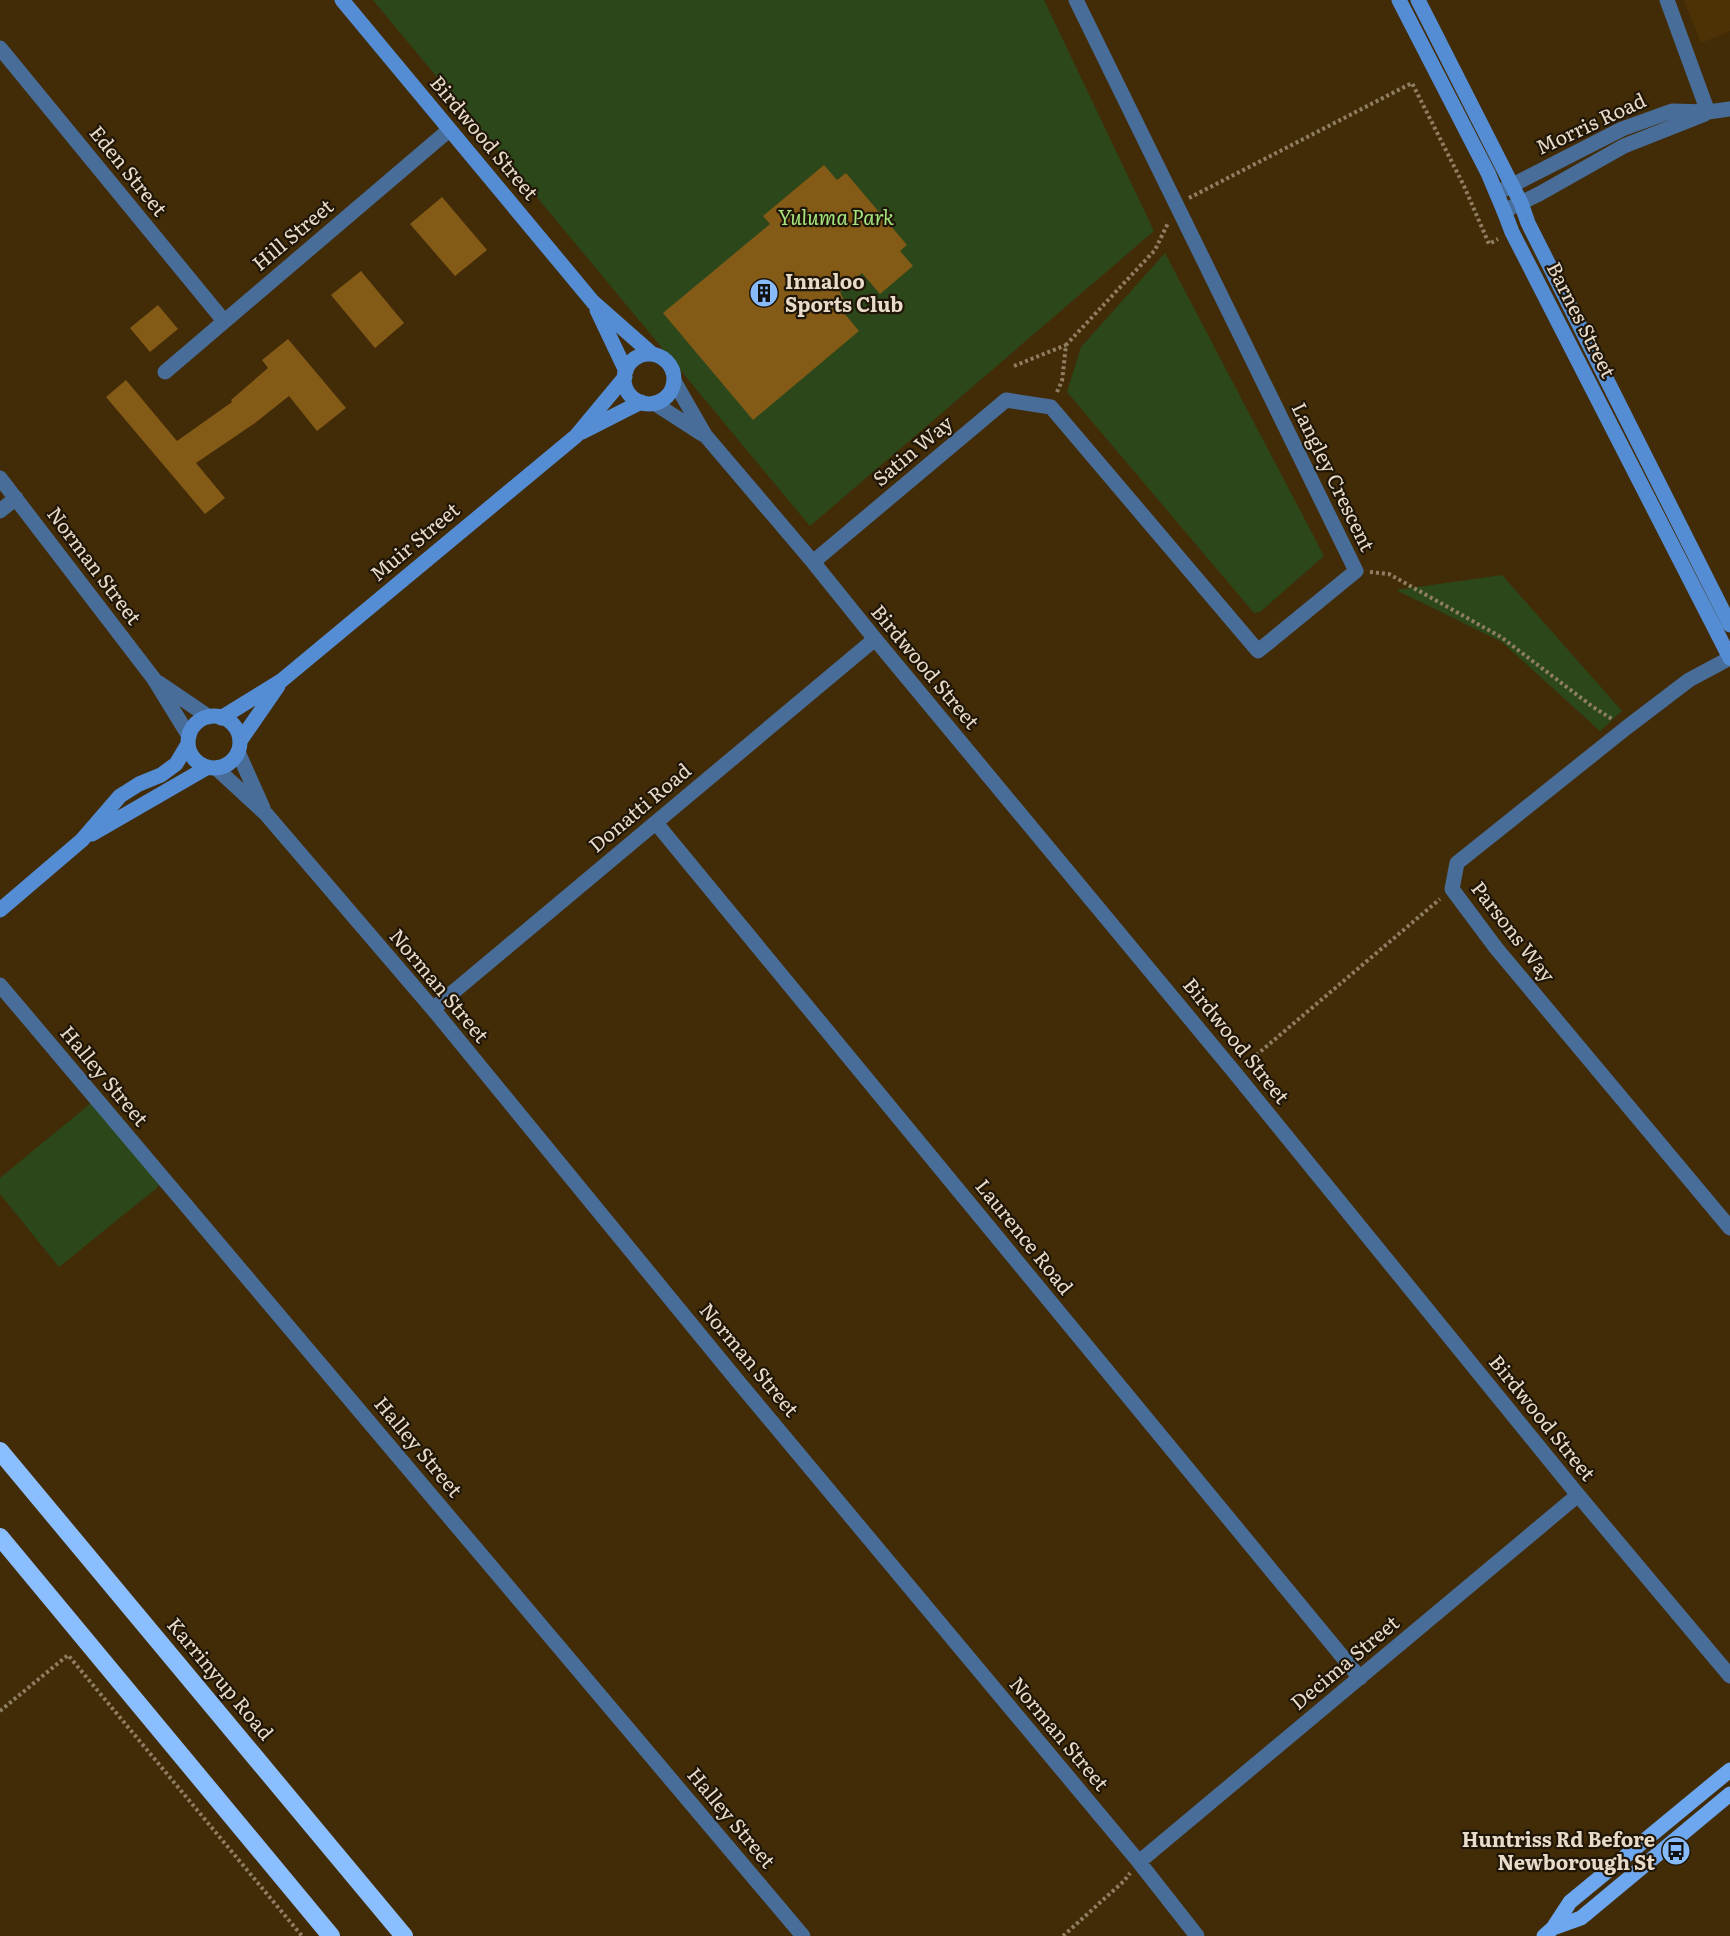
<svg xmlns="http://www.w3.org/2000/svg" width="1730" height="1936" viewBox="0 0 1730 1936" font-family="Literata,serif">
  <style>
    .built { fill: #4d3205 }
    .green { fill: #2c471a }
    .building { fill: #845a17 }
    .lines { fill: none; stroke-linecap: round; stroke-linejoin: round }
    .path { stroke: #907e63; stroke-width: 4; stroke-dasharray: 3 3; stroke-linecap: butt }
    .street { stroke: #496d99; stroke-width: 15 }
    .secondary { stroke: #548dd4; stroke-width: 15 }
    .primary { stroke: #6ca7ef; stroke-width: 15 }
    .highway { stroke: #8abeff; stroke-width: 18 }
    .labels { text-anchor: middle; stroke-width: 4.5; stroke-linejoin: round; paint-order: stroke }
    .street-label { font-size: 20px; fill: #e9dbc9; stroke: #201608 }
    .park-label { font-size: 20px; font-style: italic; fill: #a6e67e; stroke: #201608 }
    .poi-label { font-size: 20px; font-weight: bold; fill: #e9dbc9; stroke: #201608; text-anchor: start }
  </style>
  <rect width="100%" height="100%" fill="#422c08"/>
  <path class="built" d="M1684 0H1730V31L1701 43Z"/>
  <path class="green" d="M373 0H1044L1154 231 810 526Z
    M1165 253 1324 556 1260 612 1254 613 1067 392 1081 347Z
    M1502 575 1622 711 1600 731 1502 642 1396 590Z
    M96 1099 159 1180 158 1187 59 1267 0 1194V1178Z"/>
  <path class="building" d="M824 165 837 180 846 173 907 245 900 251 913 266 880 294 862 273 840 292 845 302 839 307 859 331 753 420 663 313 770 224 763 216Z
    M442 197 487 250 455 276 410 224Z
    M361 271 404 323 375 348 331 295Z
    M158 305 178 329 150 352 130 328Z
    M288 339 346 408 317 431 289 396 255 423 196 463 225 498 205 514 106 397 126 380 177 441 232 402 231 400 268 368 262 360Z"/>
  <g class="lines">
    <path class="path" d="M1189 198 1412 83 1464 186 1489 244 1498 239
      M1014 366 1066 345
      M1057 392 1062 381 1066 345 1155 250 1168 223
      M1370 572 1389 574 1501 637 1593 707 1612 719
      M1247 1063 1440 899
      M0 1711 68 1655 302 1936
      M1063 1936 1124 1881 1130 1873"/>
    <path class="street" d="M1667 0 1708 112
      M0 48 224 321
      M1497 193 1622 129 1672 111 1708 112 1730 109
      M1504 211 1539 194 1624 146 1705 114
      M165 372 449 130
      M674 381 705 435 813 562 875 639 1235 1073 1578 1495 1730 1676
      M654 403 702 434
      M0 478 154 679 189 736
      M0 511 16 498
      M813 562 1006 400 1051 407 1258 651 1356 571 1076 0
      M1730 658 1689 680 1626 728 1457 863 1452 889 1496 948 1730 1228
      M159 683 209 717
      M238 752 263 808
      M216 768 266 814 433 1009 736 1379 1139 1862 1197 1936
      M656 823 1360 1678
      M0 985 803 1936
      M433 1009 875 639
      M1139 1862 1578 1495"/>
    <path class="secondary" d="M342 0 593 302 652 354
      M1399 0 1488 173 1504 211 1512 232 1730 658
      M1418 0 1521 203 1528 223 1730 625
      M597 310 626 371
      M624 379a25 25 0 1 1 50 0a25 25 0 1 1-50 0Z
      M582 432 641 402
      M188 742a26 26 0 1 1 52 0a26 26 0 1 1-52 0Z
      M221 718 281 681 576 436 625 377
      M240 741 278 686
      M92 834 208 767
      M0 910 82 840 120 796 139 784 161 775 176 764 188 744"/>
    <path class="primary" d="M1553 1928 1581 1918 1730 1794
      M1544 1936 1553 1928 1570 1902 1730 1770"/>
    <path class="highway" d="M0 1451 404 1936
      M0 1537 331 1936"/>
  </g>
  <defs>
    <g id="building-disc" transform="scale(1.5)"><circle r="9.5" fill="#87bbfb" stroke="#201608"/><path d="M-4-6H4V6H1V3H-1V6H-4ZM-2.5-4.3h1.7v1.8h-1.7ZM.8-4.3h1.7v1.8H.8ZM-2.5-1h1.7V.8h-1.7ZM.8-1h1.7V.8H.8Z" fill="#111"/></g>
    <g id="bus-disc" transform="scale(1.5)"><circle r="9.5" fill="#87bbfb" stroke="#201608"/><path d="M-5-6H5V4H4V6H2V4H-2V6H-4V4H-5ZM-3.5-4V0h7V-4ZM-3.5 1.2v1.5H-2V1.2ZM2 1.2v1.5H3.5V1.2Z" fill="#111"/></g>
  </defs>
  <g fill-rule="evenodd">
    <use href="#building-disc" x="764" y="293"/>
    <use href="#bus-disc" x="1676" y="1851"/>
  </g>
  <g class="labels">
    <g class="street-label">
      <text transform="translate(1591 124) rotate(-25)" y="7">Morris Road</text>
      <text transform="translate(484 138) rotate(50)" y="7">Birdwood Street</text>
      <text transform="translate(128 171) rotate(51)" y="7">Eden Street</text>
      <text transform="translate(293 235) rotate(-40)" y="7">Hill Street</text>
      <text transform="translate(1581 320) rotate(63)" y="7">Barnes Street</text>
      <text transform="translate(913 451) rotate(-40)" y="7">Satin Way</text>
      <text transform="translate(1333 477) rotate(64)" y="7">Langley Crescent</text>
      <text transform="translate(415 542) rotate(-40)" y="7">Muir Street</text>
      <text transform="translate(94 566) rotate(53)" y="7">Norman Street</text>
      <text transform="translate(925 667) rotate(50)" y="7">Birdwood Street</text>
      <text transform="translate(640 808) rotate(-40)" y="7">Donatti Road</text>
      <text transform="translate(1513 932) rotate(52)" y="7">Parsons Way</text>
      <text transform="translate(439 986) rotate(50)" y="7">Norman Street</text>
      <text transform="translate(1236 1041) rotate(51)" y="7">Birdwood Street</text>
      <text transform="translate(104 1076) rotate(50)" y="7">Halley Street</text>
      <text transform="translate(1024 1237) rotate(51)" y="7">Laurence Road</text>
      <text transform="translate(749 1360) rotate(50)" y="7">Norman Street</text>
      <text transform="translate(1542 1418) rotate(51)" y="7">Birdwood Street</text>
      <text transform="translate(418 1447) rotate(50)" y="7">Halley Street</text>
      <text transform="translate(1345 1663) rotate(-40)" y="7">Decima Street</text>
      <text transform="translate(220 1679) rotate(50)" y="7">Karrinyup Road</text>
      <text transform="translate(1059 1734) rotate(50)" y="7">Norman Street</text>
      <text transform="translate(731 1818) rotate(50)" y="7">Halley Street</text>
    </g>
    <g class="park-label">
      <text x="836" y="225">Yuluma Park</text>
    </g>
    <g class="poi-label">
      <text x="785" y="289">Innaloo<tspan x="785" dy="23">Sports Club</tspan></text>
      <text x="1655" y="1847" text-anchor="end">Huntriss Rd Before<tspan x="1655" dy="23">Newborough St</tspan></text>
    </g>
  </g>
</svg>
